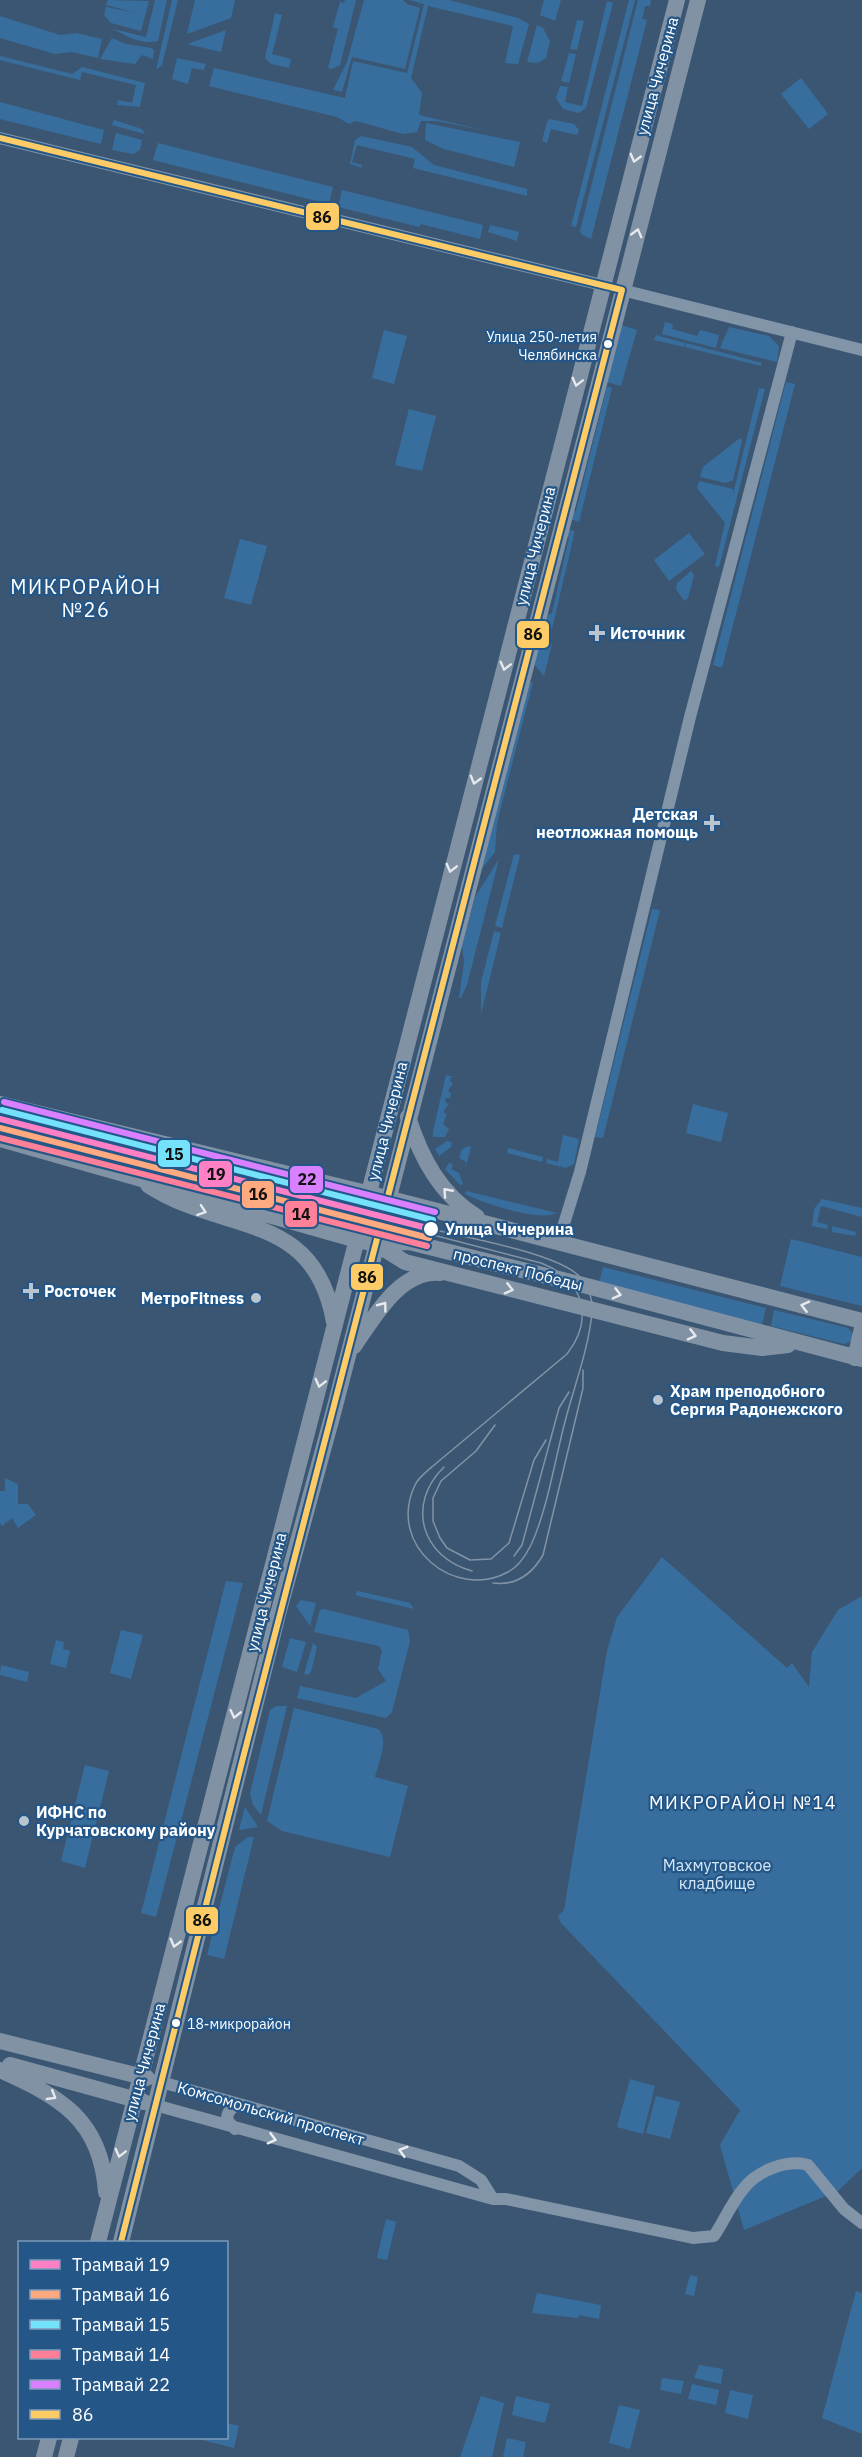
<svg xmlns="http://www.w3.org/2000/svg" width="862" height="2457" viewBox="0 0 862 2457" font-family="'IBM Plex Sans',sans-serif">
  <style>
    .green { fill: #386e9e }
    .lines { fill: none; stroke-linecap: round; stroke-linejoin: round }
    .minor { stroke: #8294a7; stroke-width: 12 }
    .major { stroke: #8192a5; stroke-width: 16 }
    .tram { stroke: #8293a5; stroke-width: 1.5 }
    .bus-1-casing { stroke: #245788; stroke-width: 10 }
    .bus-1 { stroke: #fdcc66; stroke-width: 6 }
    .tram-1-casing { stroke: #245788; stroke-width: 10 }
    .tram-2-casing { stroke: #245788; stroke-width: 10 }
    .tram-3-casing { stroke: #245788; stroke-width: 10 }
    .tram-4-casing { stroke: #245788; stroke-width: 10 }
    .tram-5-casing { stroke: #245788; stroke-width: 10 }
    .tram-1 { stroke: #ff80c5; stroke-width: 6 }
    .tram-2 { stroke: #ffa980; stroke-width: 6 }
    .tram-3 { stroke: #73e2fa; stroke-width: 6 }
    .tram-4 { stroke: #ff8098; stroke-width: 6 }
    .tram-5 { stroke: #d880ff; stroke-width: 6 }
    .oneway { stroke: #e6e9ed }
    .oneway2 { stroke: #eceff2 }
    .bus-dot { fill: #fff; stroke: #245788; stroke-width: 2 }
    .poi-dot { fill: #bac4ce; stroke: #245788; stroke-width: 2 }
    .labels { text-anchor: middle; stroke-width: 4.5; stroke-linejoin: round; paint-order: stroke }
    .bus-label { font-size: 14px; fill: #fff; stroke: #245788; text-anchor: end }
    .street-label { font-size: 16px; fill: #fff; stroke: #245788 }
    .poi-label { font-size: 16px; font-weight: bold; fill: #fff; stroke: #245788; text-anchor: start }
    .stop-label { font-size: 16px; font-weight: bold; fill: #fff; stroke: #245788; text-anchor: start }
    .park-label { font-size: 16px; fill: #d4e7f7; stroke: #245788 }
    .neighbourhood-label { font-size: 18px; letter-spacing: 1.5px; fill: #fff; stroke: #245788 }
    .quarter-label { font-size: 20px; letter-spacing: 1.5px; fill: #fff; stroke: #245788 }
    .line-badge { stroke: #245788; stroke-width: 2 }
    .pale-badge-label { font-size: 16px; text-anchor: middle; font-weight: bold; fill: #111 }
  </style>
  <rect width="100%" height="100%" fill="#3b5672"/>
  <path class="green" d="M108 0 149 1 141 31 111 23 104 15 106 7 136 13 106 5Z
    M155 0H167L158 41C141 45 127 36 113 29L146 37Z
    M172 0H178L162 65 156 70Z
    M195 0H235L231 18 187 34Z
    M345 0H356L342 57 340 65 332 69 328 68 338 29 333 27 340 2 344 3Z
    M364 0H403L407 4 420 8 405 69 352 57 342 92 333 90 347 62Z
    M409 0H449L518 18 529 24 518 64 505 63 513 26 428 6 411 78 422 93 419 115 491 132 437 121H421L417 132 403 134 356 121 349 124 337 117 209 86 214 68 345 98 353 61 407 73 424 4Z
    M544 0H561L555 21 540 15Z
    M629 0H635L576 227 571 226Z
    M638 0H651L650 6H645L642 19 647 20 591 239 582 235 580 231Z
    M607 1 613 3 586 108 579 113 563 109 556 98 560 86 568 87 565 102 582 106Z
    M275 13 282 15 272 54 291 59 289 68 271 64 265 58Z
    M0 16 60 35 76 33 102 39 98 58 72 52 55 54 0 38Z
    M577 20 584 21 577 50 570 49Z
    M537 25 543 28 550 41 546 58 538 63 527 62Z
    M226 30 221 52 187 44Z
    M112 38 126 44 151 48 154 50 153 59 142 55 135 64 100 59Z
    M569 53 576 54 569 83 561 81Z
    M0 56 72 74 82 67 145 83 140 107 117 105 118 100 132 103 136 85 82 72 80 80 0 60Z
    M177 58 206 64 204 70 192 68 188 84 172 79Z
    M801 78 828 114 809 129 781 94Z
    M0 102 104 130 101 144 0 119Z
    M550 119 574 124 579 130 577 135 551 129 547 143 542 141 547 122Z
    M114 120 142 129 145 134 112 125Z
    M426 123 520 142 514 167 444 149 425 140Z
    M116 133 142 140 140 150 133 154 112 150Z
    M361 136 412 147 434 165 527 189V196L413 168 415 159 357 145 352 162 362 165V168L350 164 355 140Z
    M158 143 333 187 329 204 153 160Z
    M342 190 483 225 480 239 421 224 419 227 338 207Z
    M490 225 519 232 517 241 488 232Z
    M665 322 673 324 672 329 697 336 700 330 719 335 716 348 662 334Z
    M618 324 637 330 621 386 603 381Z
    M729 327 769 336 779 346 777 362 720 348Z
    M384 330 407 336 394 384 372 378Z
    M656 335 685 343 684 347 654 340Z
    M686 343 762 363 761 366 685 347Z
    M786 382 795 384 722 668 713 665Z
    M607 386 612 388 579 522 570 519 572 512 576 511Z
    M759 388 765 389 719 567 715 566 725 523 697 488 699 481 733 489V494Z
    M409 409 436 416 422 471 395 465Z
    M740 438 742 441 733 480 726 483 700 477 703 467Z
    M569 530 574 531V535L552 629 544 624 546 616 552 613 569 538 566 534Z
    M689 533 705 554 669 581 654 560Z
    M240 539 267 546 251 605 224 598Z
    M691 571 694 575 688 598 684 601 676 589 677 583Z
    M549 640 552 644 544 676 534 664 539 644Z
    M533 682 497 823 495 852 474 879 528 683Z
    M514 854 520 855 502 928 495 926Z
    M499 859 467 985 461 998H459L464 962 462 946 475 897Z
    M652 909 660 910 603 1138 595 1137Z
    M494 931 501 933 481 1014V982Z
    M446 1075 455 1077H451L450 1081 453 1083 448 1091 451 1093 450 1098H446L445 1102 449 1104 443 1112 447 1114 443 1124 449 1129 445 1137H433V1131Z
    M693 1104 728 1113 721 1142 686 1133Z
    M563 1135 579 1139 574 1164 566 1168 546 1163 547 1159 558 1162Z
    M447 1141 452 1142 451 1147 439 1156 435 1149Z
    M469 1146 471 1147 465 1170 466 1162 459 1158 462 1149Z
    M508 1148 543 1157 542 1162 507 1153Z
    M450 1162 453 1166 451 1169 459 1173 463 1184 460 1185 445 1169Z
    M466 1191 557 1213C539 1222 483 1203 465 1194Z
    M822 1199 862 1208V1217L821 1206 817 1222 828 1225 827 1229 812 1226 814 1209Z
    M832 1226 856 1232 855 1236 832 1232Z
    M791 1239 862 1257V1306L780 1286Z
    M603 1267 766 1308 762 1324 599 1283Z
    M774 1310 848 1328 853 1334 852 1341 844 1344 771 1326Z
    M5 1478 18 1484V1504H28L36 1515 18 1528 12 1518 2 1526 0 1523V1491H5Z
    M662 1557 787 1668 792 1663 809 1687 812 1652 838 1610 862 1596V2168L838 2191 744 2230 720 2145 740 2110 561 1923 558 1916 564 1910 607 1651 617 1617Z
    M226 1581 243 1583 156 1917 141 1913Z
    M358 1591 410 1603 414 1609 355 1595Z
    M301 1600 316 1603 310 1626 296 1606Z
    M324 1609 408 1630 410 1641 392 1712 386 1718 297 1698 300 1686 356 1698 386 1681 378 1669 382 1651 379 1646 314 1632 320 1610Z
    M121 1630 143 1635 131 1679 110 1673Z
    M290 1638 306 1642 297 1672 282 1667Z
    M56 1640 64 1642 63 1649 70 1651 66 1668 50 1664Z
    M313 1643 317 1647 311 1672 308 1675 304 1674Z
    M1 1665 29 1672 27 1682 0 1675Z
    M276 1706H287L261 1815 253 1805 250 1794 270 1710Z
    M294 1708 378 1729C390 1739 378 1764 375 1777L408 1786 390 1857 282 1831 267 1821Z
    M85 1765 109 1771 85 1868 61 1861Z
    M245 1807 258 1827 239 1830Z
    M248 1837H254L224 1959 207 1955 235 1847Z
    M630 2079 655 2086 643 2134 617 2127Z
    M656 2096 680 2102 670 2139 646 2133Z
    M386 2219 396 2222 387 2260 377 2258Z
    M690 2275 698 2277 694 2296 685 2294Z
    M856 2291 862 2293V2434L822 2418Z
    M537 2293 601 2305 599 2319 580 2315 578 2318 532 2313Z
    M699 2365 723 2369 721 2384 694 2378Z
    M662 2378 684 2381 681 2394 660 2390Z
    M692 2384 719 2390 716 2405 688 2399Z
    M730 2390 753 2395 748 2419 725 2413Z
    M481 2396 504 2403 492 2457H460Z
    M516 2396 550 2404 545 2423 512 2415Z
    M619 2405 640 2410 630 2449 609 2443Z
    M227 2423 239 2426 234 2448 194 2438H226Z
    M507 2438 526 2442 523 2457H503Z"/>
  <g class="lines">
    <path class="minor" d="M0 138 602 285
      M622 290 862 350
      M558 1243 580 1172 690 717 792 332
      M161 2082 459 2166 481 2180 493 2199
      M155 2105 493 2199H506L693 2238 714 2236C724 2221 732 2202 744 2188 757 2171 787 2159 808 2165L844 2209 862 2223
      M235 2129 227 2120C227 2111 232 2105 242 2105"/>
    <path class="major" d="M0 1104 387 1198 862 1321
      M408 1117C421 1158 440 1194 477 1217
      M0 1139 357 1240 376 1244 409 1242 587 1286 862 1359
      M148 1185C224 1235 314 1209 334 1322
      M376 1244 405 1262 723 1343 762 1348 788 1345
      M354 1346C374 1318 399 1270 440 1273
      M855 1358 862 1328
      M0 2041 147 2078
      M10 2065 144 2102
      M0 2070C60 2097 101 2119 106 2192
      M98 2242 677 0
      M121 2242 278 1614 334 1410 698 0
      M44 2457 49 2438
      M66 2457 71 2438"/>
    <path class="tram" d="M318 1205 541 1263C583 1279 595 1318 567 1354L433 1466C427 1471 418 1478 415 1485 386 1546 455 1601 508 1572 518 1567 526 1555 531 1545 548 1508 555 1458 566 1418 575 1384 589 1347 592 1312 593 1300 589 1287 581 1278 561 1254 465 1237 431 1229
      M495 1425 476 1451 441 1481 433 1498V1521L440 1538 447 1548 470 1560 491 1559 509 1543 534 1460 546 1440
      M444 1467C406 1504 421 1557 472 1571
      M514 1556 522 1545 559 1408 569 1392
      M493 1583C516 1586 532 1574 543 1555L583 1388V1370"/>
    <g class="bus-1-casing">
      <path id="bus-1" d="M0 138 622 290 244 1754 121 2242"/>
    </g>
    <use href="#bus-1" class="bus-1"/>
    <g class="tram-1-casing">
      <path id="tram-1" d="M0 1119 431 1229"/>
    </g>
    <g class="tram-2-casing">
      <path id="tram-2" d="M0 1128 429 1238"/>
    </g>
    <g class="tram-3-casing">
      <path id="tram-3" d="M2 1110 433 1220"/>
    </g>
    <g class="tram-4-casing">
      <path id="tram-4" d="M0 1138 427 1246"/>
    </g>
    <g class="tram-5-casing">
      <path id="tram-5" d="M4 1102 435 1212"/>
    </g>
    <use href="#tram-1" class="tram-1"/>
    <use href="#tram-2" class="tram-2"/>
    <use href="#tram-3" class="tram-3"/>
    <use href="#tram-4" class="tram-4"/>
    <use href="#tram-5" class="tram-5"/>
  </g>
  <defs><path id="oneway-chevron" d="M-2-3.5L2.5 0L-2 3.5" fill="none" stroke-width="1.6" stroke-linecap="round" stroke-linejoin="round" transform="scale(1.5)"/></defs>
  <g class="oneway">
    <use href="#oneway-chevron" transform="translate(635 158) rotate(105)"/>
    <use href="#oneway-chevron" transform="translate(637 233) rotate(-75)"/>
    <use href="#oneway-chevron" transform="translate(577 382) rotate(104)"/>
    <use href="#oneway-chevron" transform="translate(505 666) rotate(104)"/>
    <use href="#oneway-chevron" transform="translate(475 780) rotate(106)"/>
    <use href="#oneway-chevron" transform="translate(451 868) rotate(104)"/>
    <use href="#oneway-chevron" transform="translate(447 1192) rotate(-132)"/>
    <use href="#oneway-chevron" transform="translate(202 1211) rotate(19)"/>
    <use href="#oneway-chevron" transform="translate(509 1289) rotate(14)"/>
    <use href="#oneway-chevron" transform="translate(617 1294) rotate(15)"/>
    <use href="#oneway-chevron" transform="translate(383 1306) rotate(-53)"/>
    <use href="#oneway-chevron" transform="translate(805 1306) rotate(-166)"/>
    <use href="#oneway-chevron" transform="translate(692 1335) rotate(14)"/>
    <use href="#oneway-chevron" transform="translate(320 1383) rotate(104)"/>
    <use href="#oneway-chevron" transform="translate(235 1714) rotate(103)"/>
    <use href="#oneway-chevron" transform="translate(175 1943) rotate(105)"/>
    <use href="#oneway-chevron" transform="translate(52 2096) rotate(31)"/>
    <use href="#oneway-chevron" transform="translate(120 2153) rotate(104)"/>
  </g>
  <g class="oneway2">
    <use href="#oneway-chevron" transform="translate(272 2139) rotate(15)"/>
    <use href="#oneway-chevron" transform="translate(403 2151) rotate(-164)"/>
  </g>
  <g class="bus-dot">
    <circle cx="608" cy="344" r="5"/>
    <circle cx="431" cy="1229" r="8"/>
    <circle cx="176" cy="2023" r="5"/>
  </g>
  <g class="poi-dot">
    <path d="M594 624h6v6h6v6h-6v6h-6v-6h-6v-6h6z"/>
    <path d="M709 814h6v6h6v6h-6v6h-6v-6h-6v-6h6z"/>
    <path d="M28 1282h6v6h6v6h-6v6h-6v-6h-6v-6h6z"/>
    <circle cx="256" cy="1298" r="6"/>
    <circle cx="658" cy="1400" r="6"/>
    <circle cx="24" cy="1821" r="6"/>
  </g>
  <g class="labels">
    <g class="bus-label">
      <text x="597" y="342">Улица 250-летия<tspan x="597" dy="18">Челябинска</tspan></text>
      <text x="187" y="2029" text-anchor="start">18-микрорайон</text>
    </g>
    <g class="street-label">
      <text transform="translate(657 76) rotate(-75)" y="6">улица Чичерина</text>
      <text transform="translate(535 546) rotate(-76)" y="6">улица Чичерина</text>
      <text transform="translate(387 1121) rotate(-76)" y="6">улица Чичерина</text>
      <text transform="translate(518 1269) rotate(14)" y="6">проспект Победы</text>
      <text transform="translate(266 1592) rotate(-76)" y="6">улица Чичерина</text>
      <text transform="translate(144 2062) rotate(-75)" y="6">улица Чичерина</text>
      <text transform="translate(271 2113) rotate(16)" y="6">Комсомольский проспект</text>
    </g>
    <g class="poi-label">
      <text x="610" y="639">Источник</text>
      <text x="698" y="820" text-anchor="end">Детская<tspan x="698" dy="18">неотложная помощь</tspan></text>
      <text x="44" y="1297">Росточек</text>
      <text x="244" y="1304" text-anchor="end">МетроFitness</text>
      <text x="670" y="1397">Храм преподобного<tspan x="670" dy="18">Сергия Радонежского</tspan></text>
      <text x="36" y="1818">ИФНС по<tspan x="36" dy="18">Курчатовскому району</tspan></text>
    </g>
    <g class="stop-label">
      <text x="445" y="1235">Улица Чичерина</text>
    </g>
    <g class="park-label">
      <text x="717" y="1871">Махмутовское<tspan x="717" dy="18">кладбище</tspan></text>
    </g>
    <g class="neighbourhood-label">
      <text x="743" y="1809">МИКРОРАЙОН №14</text>
    </g>
    <g class="quarter-label">
      <text x="86" y="594">МИКРОРАЙОН<tspan x="86" dy="23">№26</tspan></text>
    </g>
  </g>
  <g class="line-badge">
    <rect x="305" y="202" width="35" height="29" rx="6" fill="#fdcc66"/>
    <rect x="516" y="620" width="34" height="29" rx="6" fill="#fdcc66"/>
    <rect x="157" y="1139" width="34" height="29" rx="6" fill="#73e2fa"/>
    <rect x="198" y="1160" width="35" height="28" rx="6" fill="#ff80c5"/>
    <rect x="289" y="1165" width="35" height="29" rx="6" fill="#d880ff"/>
    <rect x="241" y="1180" width="34" height="29" rx="6" fill="#ffa980"/>
    <rect x="284" y="1200" width="34" height="28" rx="6" fill="#ff8098"/>
    <rect x="350" y="1263" width="34" height="28" rx="6" fill="#fdcc66"/>
    <rect x="185" y="1906" width="34" height="29" rx="6" fill="#fdcc66"/>
  </g>
  <g class="pale-badge-label">
    <text x="322" y="223">86</text>
    <text x="533" y="640">86</text>
    <text x="174" y="1160">15</text>
    <text x="216" y="1180">19</text>
    <text x="307" y="1185">22</text>
    <text x="258" y="1200">16</text>
    <text x="301" y="1220">14</text>
    <text x="367" y="1283">86</text>
    <text x="202" y="1926">86</text>
  </g>
  <rect x="18" y="2241" width="210" height="198" fill="#245788" stroke="#7c9ab8" stroke-width="1.5"/>
  <rect x="30" y="2260" width="30" height="9" fill="#ff80c5" stroke="#7c9ab8" stroke-width="1.5"/>
  <text x="72" y="2271" font-size="18" fill="#ffffff">Трамвай 19</text>
  <rect x="30" y="2290" width="30" height="9" fill="#ffa980" stroke="#7c9ab8" stroke-width="1.5"/>
  <text x="72" y="2301" font-size="18" fill="#ffffff">Трамвай 16</text>
  <rect x="30" y="2320" width="30" height="9" fill="#73e2fa" stroke="#7c9ab8" stroke-width="1.5"/>
  <text x="72" y="2331" font-size="18" fill="#ffffff">Трамвай 15</text>
  <rect x="30" y="2350" width="30" height="9" fill="#ff8098" stroke="#7c9ab8" stroke-width="1.5"/>
  <text x="72" y="2361" font-size="18" fill="#ffffff">Трамвай 14</text>
  <rect x="30" y="2380" width="30" height="9" fill="#d880ff" stroke="#7c9ab8" stroke-width="1.5"/>
  <text x="72" y="2391" font-size="18" fill="#ffffff">Трамвай 22</text>
  <rect x="30" y="2410" width="30" height="9" fill="#fdcc66" stroke="#7c9ab8" stroke-width="1.5"/>
  <text x="72" y="2421" font-size="18" fill="#ffffff">86</text>
</svg>
